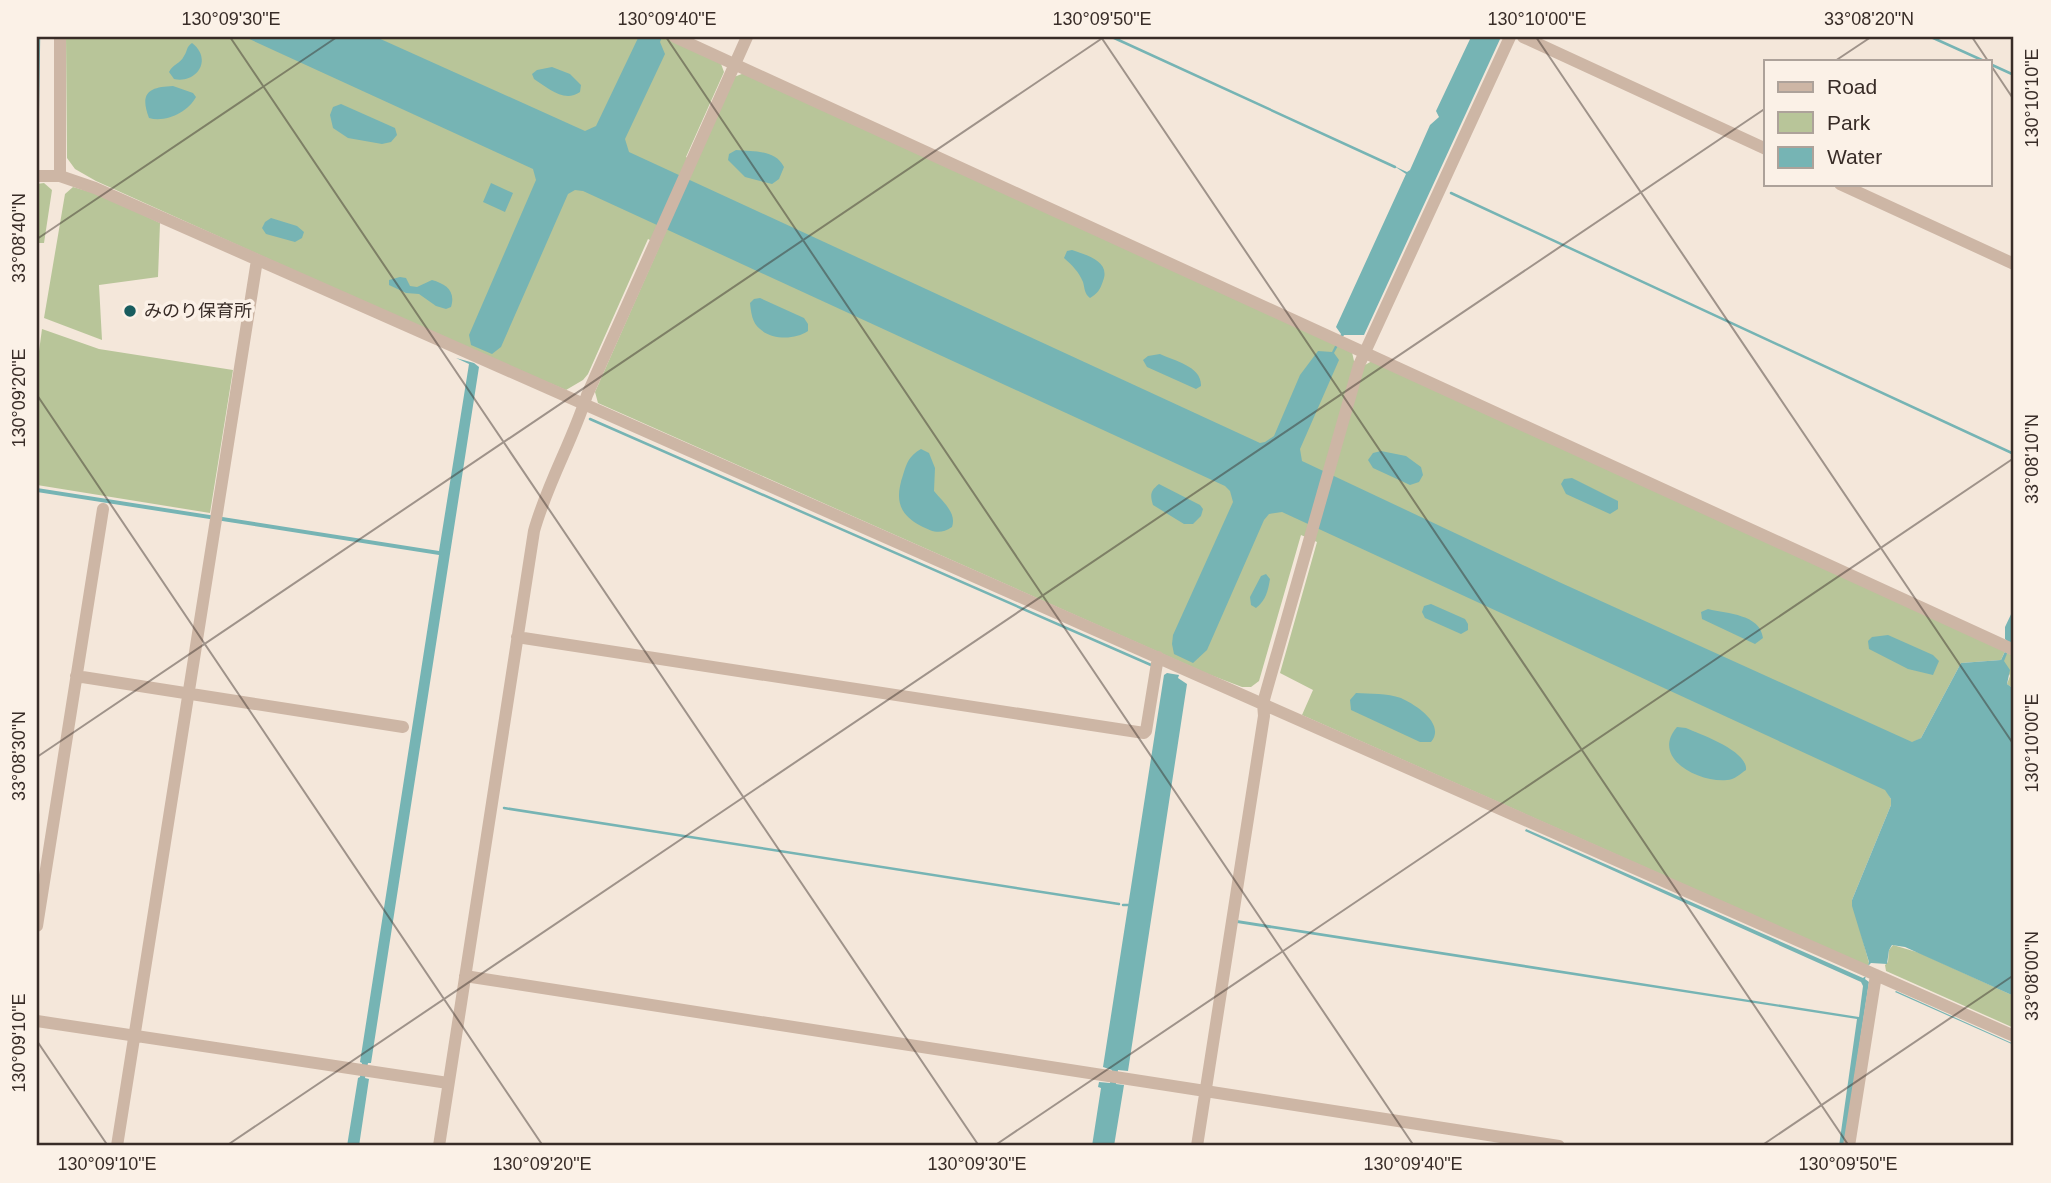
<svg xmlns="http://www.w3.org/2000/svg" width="2051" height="1183" viewBox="0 0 2051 1183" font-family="Arial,'Noto Sans JP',sans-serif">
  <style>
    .green { fill: #b8c599 }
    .water { fill: #76b4b4 }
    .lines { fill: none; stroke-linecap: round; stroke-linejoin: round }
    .stream { stroke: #76b4b4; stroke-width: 2.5 }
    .minor { stroke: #cdb6a5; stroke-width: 12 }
    .ticks { fill: none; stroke: #382c27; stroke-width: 2; stroke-opacity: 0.45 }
    .poi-dot { fill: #185c5e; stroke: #fbf1e7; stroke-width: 2.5 }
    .labels { text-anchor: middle; stroke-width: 7; stroke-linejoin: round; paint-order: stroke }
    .poi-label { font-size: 18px; fill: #382c27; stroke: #fbf1e7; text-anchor: start }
    .neatline { fill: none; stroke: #382c27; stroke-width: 2.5 }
    .ticks-label { font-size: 18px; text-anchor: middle; fill: #382c27 }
  </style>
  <rect width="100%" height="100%" fill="#f4e7da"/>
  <path class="green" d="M66 37H668L720 61 724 72 686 157 696 163 734 77 747 72 1352 352 1354 361 1365 365 1372 361 2005 651 2001 660 1961 663 1921 738 1912 743 1900 738 1886 790 1891 799V805L1852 900 1869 963 1868 966 1302 715 1313 690 1280 673 1317 542 1301 535 1259 681 1251 687H1242L1208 674 598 403 595 392 660 245 648 239 588 374 583 380 566 390 455 343 96 181 75 169 67 158Z
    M44 183 52 190 44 243H37V184Z
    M73 187 101 195 160 223 158 277 99 285 102 340 44 318 65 194Z
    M42 329 99 349 233 370 210 513 37 485V366Z
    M2007 653 2014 656V689L2007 684 2010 676 2003 661Z
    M1893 945 1920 953 2014 996V1028L1886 971 1885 965 1888 962 1889 950Z"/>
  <path class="water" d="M245 37H376L585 131 596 126 638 38 662 37 660 42 665 54 625 139 629 152 1260 443 1265 442 1274 436 1300 375 1318 351 1332 352 1341 334 1336 327 1406 174 1394 166 1407 172 1410 170 1430 125 1439 117 1436 111 1471 37H1501L1364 335H1344L1334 353 1339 360 1300 449 1302 461 1559 582 1912 742 1921 738 1961 663 2001 660 2009 643 2005 639V627L2014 608V644H2011L2004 661 2010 670 2007 684 2014 689V996L1905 947 1892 945 1889 950 1887 964 1871 963 1868 966 1869 962 1852 906V900L1891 805V799L1885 790 1282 512 1269 514 1264 520 1207 650 1193 663 1174 654 1172 644 1173 635 1233 502 1230 491 1225 486 583 191 575 190 568 194 501 347 492 354 471 345 469 335 536 180 533 169Z
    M192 43C213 59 197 84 174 79L169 72C173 64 180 64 184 56 188 50 186 47 192 43Z
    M552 67 570 74 581 85 580 92C564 103 548 88 534 79L532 74 537 70Z
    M173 86 193 93 196 97C188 112 166 123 149 118 139 92 150 87 173 86Z
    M341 104 395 128 397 135 391 142 382 144 348 138 333 128 330 115 333 107Z
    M736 150C754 152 775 149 784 167L779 179 772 184 745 177 728 160 729 154Z
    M491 183 513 193 505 212 483 202Z
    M271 218 297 226 304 232 302 238 295 242 266 234 262 228 265 222Z
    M1072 250C1086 255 1111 261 1103 281 1100 290 1098 293 1090 298 1084 293 1085 289 1083 282 1079 272 1072 265 1064 258L1067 251Z
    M400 277 406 278 410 286 417 287 432 280C446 284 456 291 451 307L446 309 436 306 419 294 406 293 389 285V280Z
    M760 298 804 318 808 324V331C795 340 772 340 760 329 752 323 751 312 750 303L754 299Z
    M1160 354C1174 361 1202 366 1201 386L1196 389 1147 367 1143 360 1148 356Z
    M456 358 474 363 479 367 371 1063H368L365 1078 369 1079 359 1146H347L358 1078 360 1077 362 1063 360 1062 439 555 37 492V488L439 551 469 364Z
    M921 449 929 453 935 468 934 491C943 502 957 513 952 527 940 535 933 532 921 526 898 514 895 499 903 475 907 462 909 456 921 449Z
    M1381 451 1406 456 1421 467 1423 475 1419 482 1410 485 1373 468 1368 460 1373 453Z
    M1572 478 1618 501V509L1610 514 1566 494 1561 484 1564 479Z
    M1159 484 1200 505 1203 509 1201 516 1193 524H1184L1153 505C1150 495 1150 491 1159 484Z
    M1266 574 1270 579C1268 591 1266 600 1256 608L1251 605 1250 597 1261 576Z
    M1431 604 1465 619 1468 624V630L1461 634 1425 618 1422 612 1424 606Z
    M1708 609C1728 614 1760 614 1763 638L1755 644 1702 619 1701 612Z
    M1888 635 1933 655 1939 661 1933 675 1908 669 1869 649 1868 641 1872 637Z
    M1167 673 1179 675 1178 678 1187 684 1128 1071 1118 1070 1116 1084 1124 1085 1114 1146H1092L1101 1088 1098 1087 1099 1082 1110 1083 1112 1070 1103 1067 1164 675Z
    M1356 693C1370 694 1387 693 1401 698 1416 705 1446 724 1431 742H1420L1351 710 1350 700Z
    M1677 727 1686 728C1702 735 1748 751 1746 770 1740 774 1734 780 1727 780 1699 783 1650 758 1677 727Z
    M1526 829 1863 978 1866 976 1865 979 1869 982 1844 1146H1839L1857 1019 1237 923V920L1859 1017 1863 986 1861 982 1525 831Z
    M1896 991 2014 1044V1045L1895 992Z"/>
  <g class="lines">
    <path class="stream" d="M1112 37 1395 167
      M1931 37 1984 61
      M1990 64 2014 75
      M37 157 39 37
      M1451 193 2014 454
      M590 419 1151 665
      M504 808 1119 904
      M1123 905H1128"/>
    <path class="minor" d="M60 37V176
      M675 37 2014 650
      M1523 37 1766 149
      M37 176H60L95 188 2014 1036
      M1840 184 2014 264
      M517 637 1144 733 1146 731 1158 657
      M76 676 403 727
      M37 926 103 509
      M465 976 1559 1146
      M37 1021 448 1083
      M117 1146 257 260
      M439 1146 534 531C547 484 572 442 587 395L747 37
      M1197 1146 1264 716 1263 703 1359 365 1510 37
      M1849 1146 1876 975"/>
  </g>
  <path class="ticks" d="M230 37 979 1146M666 37 1414 1146M1101 37 1849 1146M1536 37 2014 745M1972 37 1988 61M1835 61 1871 37M1990 64 2014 100M37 239 337 37M37 395 543 1146M37 757 1104 37M37 1041 108 1146M226 1146 1766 108M994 1146 2014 458M1761 1146 2014 975"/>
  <circle class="poi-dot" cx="130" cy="311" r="7"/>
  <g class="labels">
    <g class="poi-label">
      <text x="144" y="317">みのり保育所</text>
    </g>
  </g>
  <rect width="2051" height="1183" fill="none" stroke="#fbf1e7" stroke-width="77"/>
  <rect x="1764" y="60" width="228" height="126" fill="#fbf1e7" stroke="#ada29a" stroke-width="2"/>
  <rect x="1778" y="82" width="35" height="10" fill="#cdb6a5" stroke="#ada29a" stroke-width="2"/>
  <text x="1827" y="94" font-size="21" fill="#382c27">Road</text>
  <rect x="1778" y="112" width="35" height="21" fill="#b8c599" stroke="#ada29a" stroke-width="2"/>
  <text x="1827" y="130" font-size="21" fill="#382c27">Park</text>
  <rect x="1778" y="147" width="35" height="21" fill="#76b4b4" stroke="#ada29a" stroke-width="2"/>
  <text x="1827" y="164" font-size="21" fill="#382c27">Water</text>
  <rect x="38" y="38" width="1974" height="1106" class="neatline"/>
  <g class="ticks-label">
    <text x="231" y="25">130°09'30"E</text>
    <text x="667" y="25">130°09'40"E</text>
    <text x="1102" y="25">130°09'50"E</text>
    <text x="1537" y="25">130°10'00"E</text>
    <text x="1869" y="25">33°08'20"N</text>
    <text transform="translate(2032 98) rotate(-90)" y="6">130°10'10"E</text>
    <text transform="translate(19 238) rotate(-90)" y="6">33°08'40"N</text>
    <text transform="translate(19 398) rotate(-90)" y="6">130°09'20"E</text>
    <text transform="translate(2032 459) rotate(-90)" y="6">33°08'10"N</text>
    <text transform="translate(2032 743) rotate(-90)" y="6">130°10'00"E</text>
    <text transform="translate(19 756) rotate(-90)" y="6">33°08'30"N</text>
    <text transform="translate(2032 976) rotate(-90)" y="6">33°08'00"N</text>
    <text transform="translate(19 1043) rotate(-90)" y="6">130°09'10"E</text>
    <text x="107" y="1170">130°09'10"E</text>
    <text x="542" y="1170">130°09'20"E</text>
    <text x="977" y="1170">130°09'30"E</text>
    <text x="1413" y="1170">130°09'40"E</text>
    <text x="1848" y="1170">130°09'50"E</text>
  </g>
</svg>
